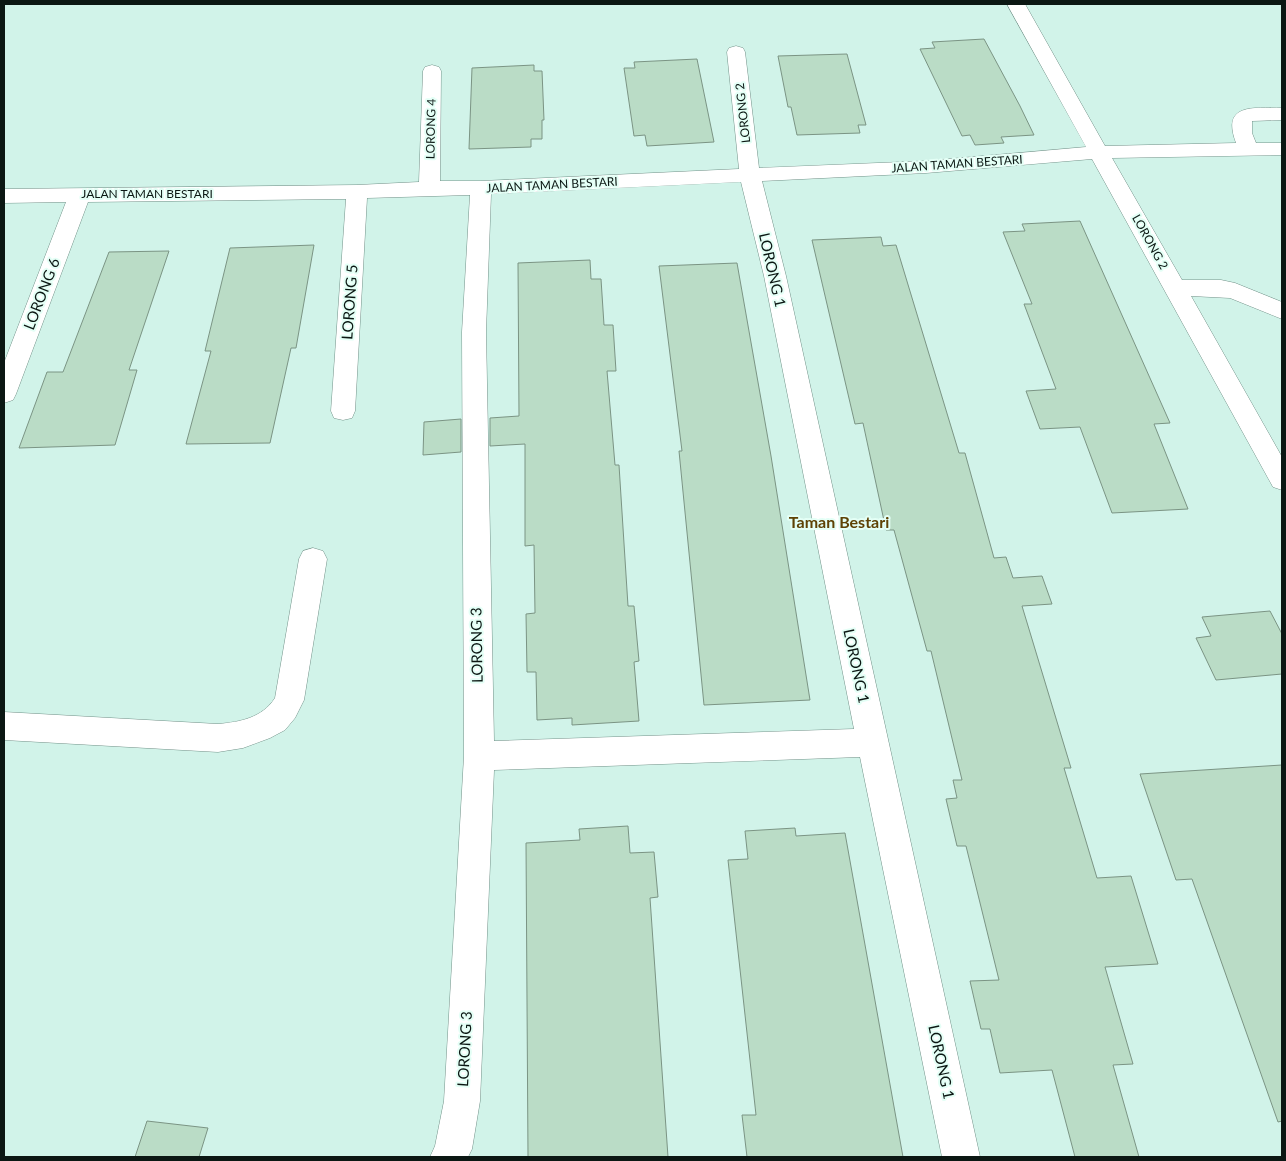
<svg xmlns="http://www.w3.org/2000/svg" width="1286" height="1161" viewBox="0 0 1286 1161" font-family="Lato,sans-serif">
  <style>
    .building { fill: #badcc6; stroke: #7b9484 }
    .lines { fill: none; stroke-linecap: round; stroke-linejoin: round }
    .minor-casing { stroke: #739289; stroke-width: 1 }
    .minor { fill: #fff; fill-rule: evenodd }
    .labels { text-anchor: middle; stroke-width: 4; stroke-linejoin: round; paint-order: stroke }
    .far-street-label { font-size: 12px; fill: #0b1713; stroke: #e4fff6 }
    .street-label { font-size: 15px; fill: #0b1713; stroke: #e4fff6 }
    .neighbourhood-label { font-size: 16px; font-weight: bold; fill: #5e4205; stroke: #e4fff6 }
  </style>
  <rect width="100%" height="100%" fill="#d1f3e9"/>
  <path class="building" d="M984 39 1020 106 1034 135 1001 137 1004 143 975 145 970 135 962 136 920 49 935 48 932 42Z
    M847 54 866 125H858L860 133 797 135 791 107H788L778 56Z
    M697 59 714 142 647 146 645 135 634 136 624 68H635L634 62Z
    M534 65V71H542L544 120H542V139H531V147L469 149 472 68Z
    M1080 221 1170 423 1154 424 1188 509 1112 513 1080 427 1040 429 1026 391 1056 389 1024 304H1032L1003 232 1025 231 1022 224Z
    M881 237 883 246 896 245 959 453H965L994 558 1006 557 1013 578 1042 576 1052 604 1022 606 1071 768H1064L1097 878 1131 876 1158 964 1105 967 1133 1064 1113 1065 1139 1157H1075L1052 1070 1000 1073 990 1029H981L970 981 999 980 966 846H957L946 799 957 798 953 780H962L931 651H927L894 530H886L863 423 855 424 812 240Z
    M314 245 296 348H291L270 443 186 444 211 351H205L230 248Z
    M169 251 129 370H137L115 445 19 448 47 372H63L109 252Z
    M590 260 591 279H601L604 325H613L616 371H607L615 465H619L628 606H634L639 661 634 662 639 721 572 725V718L537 720 536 672H527L526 614 535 613 534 545 525 546V444L490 446V418L519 416 518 263Z
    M737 263 771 456 810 700 704 705 679 451H682L659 266Z
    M461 419V452L423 455 424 422Z
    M1270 611 1282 634V674L1216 680 1196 638 1211 636 1202 617Z
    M1282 765V1121L1278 1122 1192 879 1176 880 1140 774Z
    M628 826 630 853 654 852 658 897 650 898 668 1157H528L526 843 580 840 579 829Z
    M795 828 796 836 845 833 903 1157H747L742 1115H756L728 860 748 859 745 831Z
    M147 1121 208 1128 199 1157H135Z"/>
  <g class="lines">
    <g class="minor-casing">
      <path id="minor" d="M1007 4H1025L1105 146 1236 143C1221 103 1253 108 1282 108V120L1252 121V133L1256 143H1282V155L1112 158 1182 280H1221L1235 283 1282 302V319L1230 298 1191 296 1282 457V490L1273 487 1092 159 926 173 762 181 786 276 980 1157H942L860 757 494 770 480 1101 472 1149 468 1157H430L435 1146 444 1101 464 756 462 332 470 195 367 198 355 411 352 418 343 420 334 418 331 411 346 199 88 202 16 394 13 400 4 403V363L66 202 4 203V189L357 185 419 182 423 71 425 67 432 65 439 67 441 71 440 181H481L739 169 727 52 729 48 736 46 743 48 745 52 759 168 926 161 1086 147ZM741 182 764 276 854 729 494 741 486 332 491 194Z
        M313 548 323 551 327 559 304 700 295 718 285 730 270 738 243 748 218 752 4 740V712L218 724C240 722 262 718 275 698L299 559 303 551Z"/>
    </g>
    <use href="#minor" class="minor"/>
  </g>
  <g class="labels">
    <g class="far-street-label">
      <text transform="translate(743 113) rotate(-96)" y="4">LORONG 2</text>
      <text transform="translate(431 129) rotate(-89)" y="4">LORONG 4</text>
      <text transform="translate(957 164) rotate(-4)" y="4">JALAN TAMAN BESTARI</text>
      <text transform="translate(552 185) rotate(-3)" y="4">JALAN TAMAN BESTARI</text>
      <text x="147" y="198">JALAN TAMAN BESTARI</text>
      <text transform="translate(1150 242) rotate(61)" y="4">LORONG 2</text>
    </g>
    <g class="street-label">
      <text transform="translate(772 270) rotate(77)" y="5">LORONG 1</text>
      <text transform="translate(42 294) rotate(-69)" y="5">LORONG 6</text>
      <text transform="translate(350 302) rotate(-86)" y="5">LORONG 5</text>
      <text transform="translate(477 645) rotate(-91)" y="5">LORONG 3</text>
      <text transform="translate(856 666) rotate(78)" y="5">LORONG 1</text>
      <text transform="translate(465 1049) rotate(-87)" y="5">LORONG 3</text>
      <text transform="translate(941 1062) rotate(78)" y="5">LORONG 1</text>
    </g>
    <g class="neighbourhood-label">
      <text x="839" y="528">Taman Bestari</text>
    </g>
  </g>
  <rect width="1286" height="1161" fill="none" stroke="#0b1713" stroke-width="10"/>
</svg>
